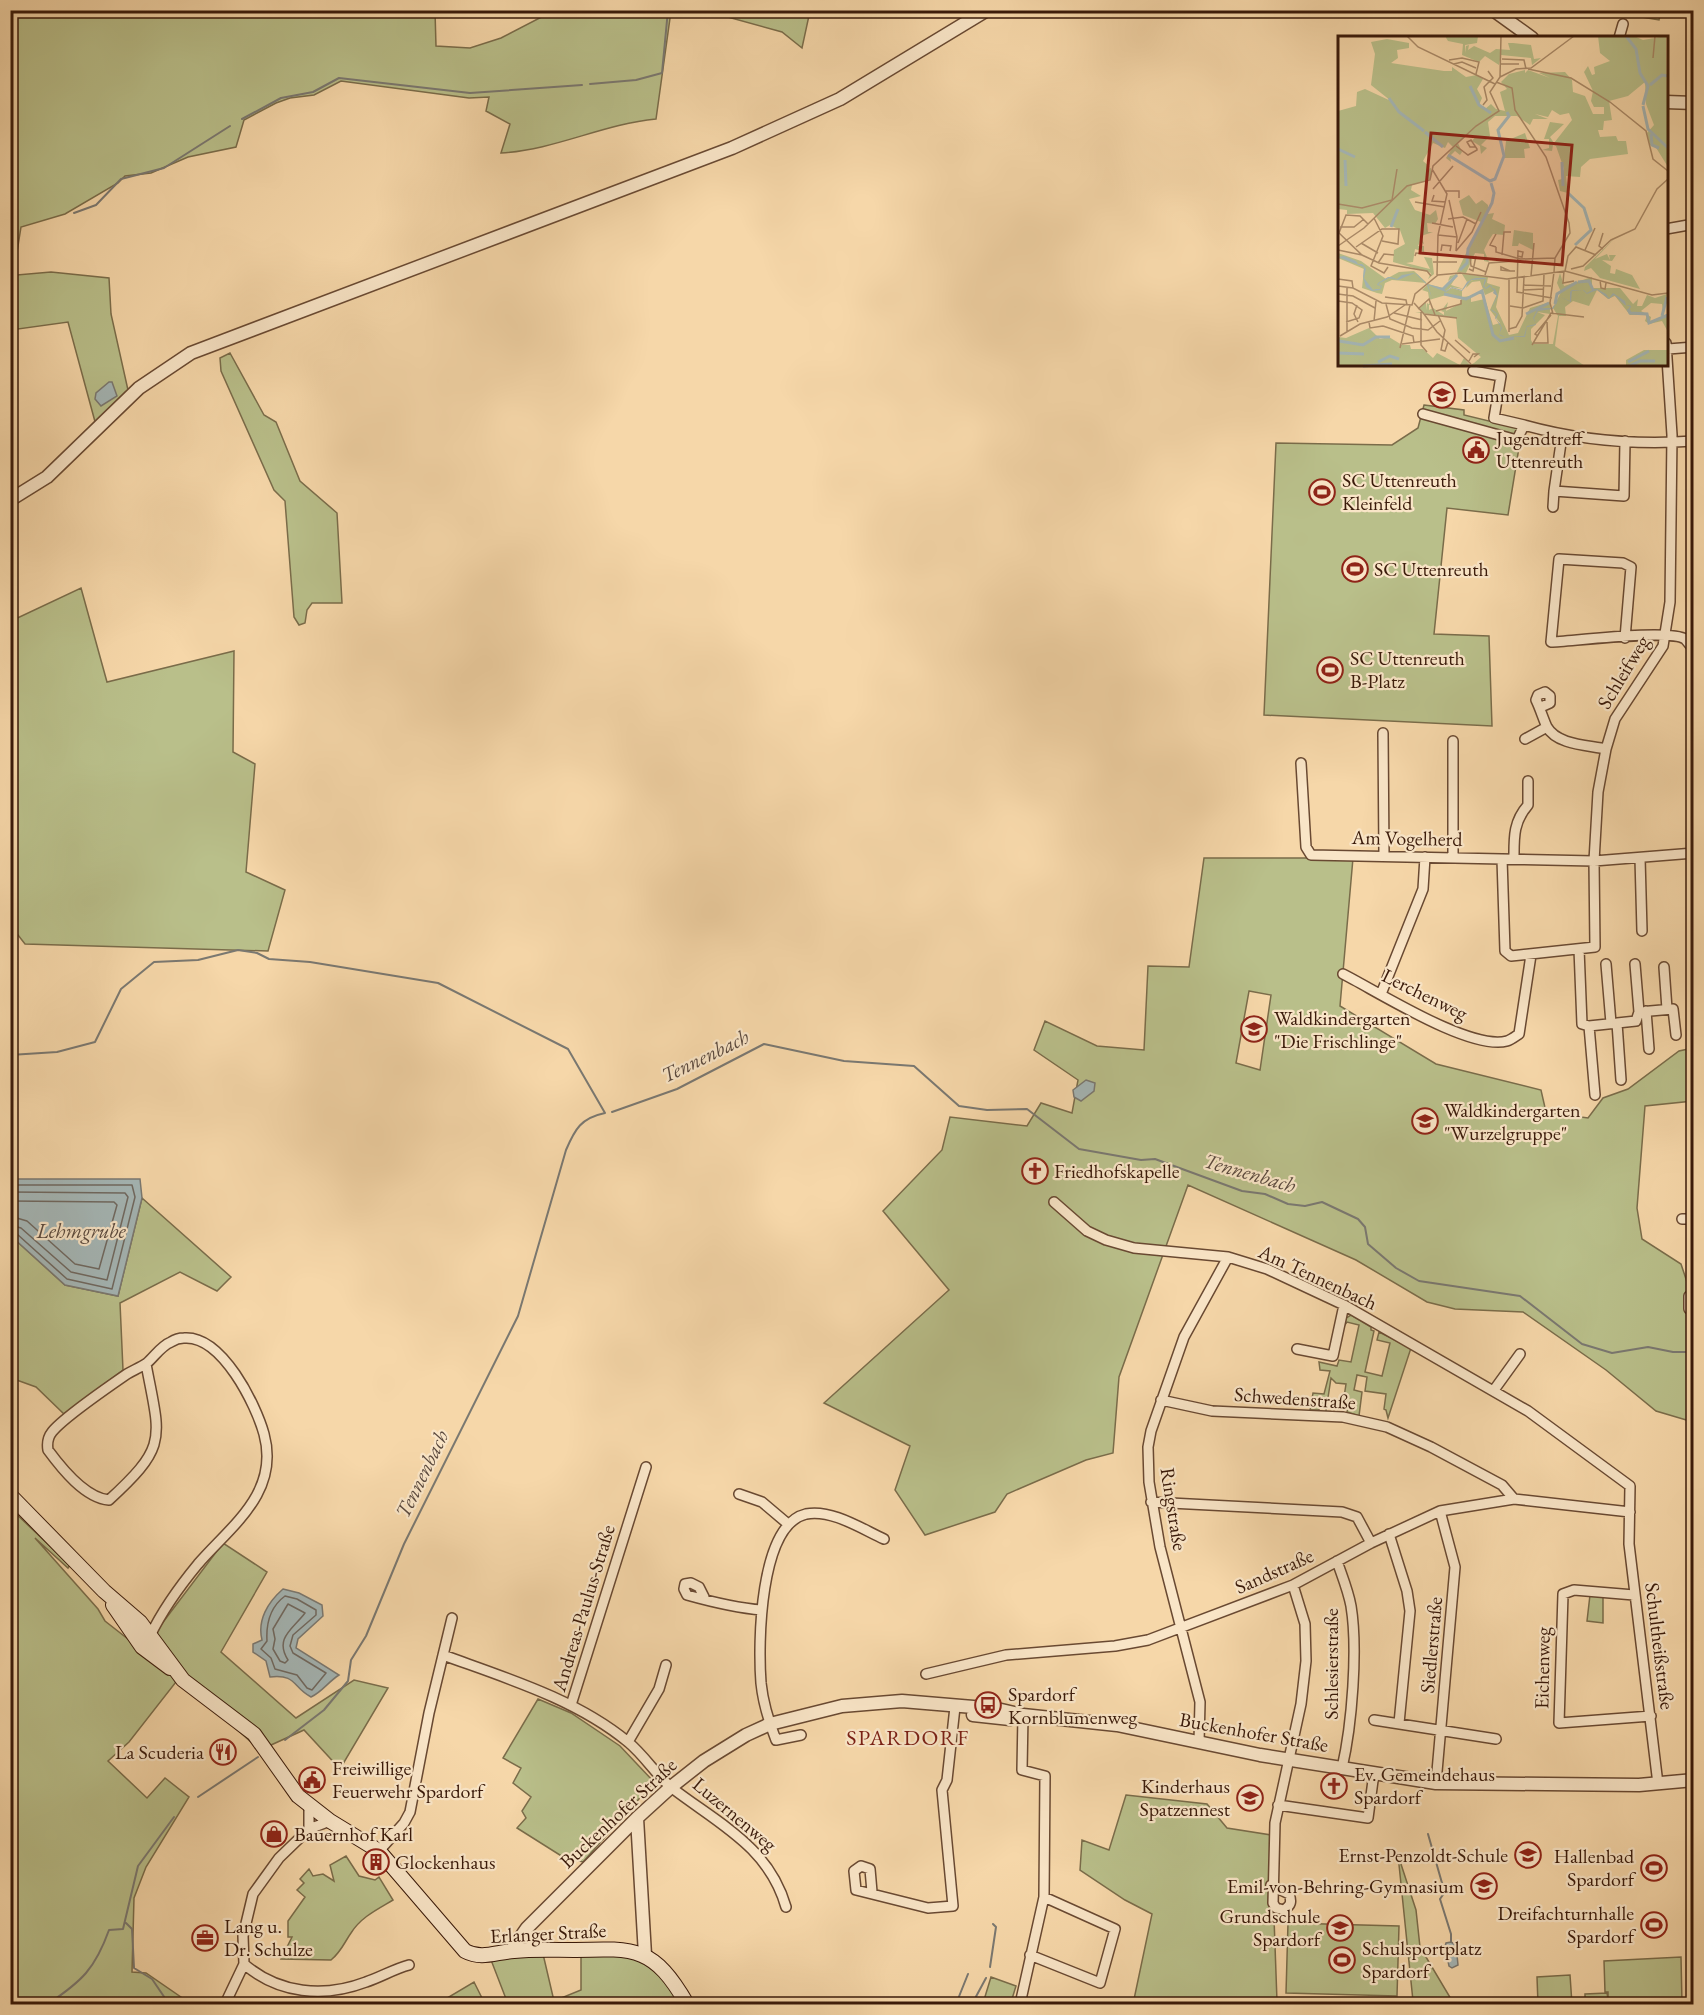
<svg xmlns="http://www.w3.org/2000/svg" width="1704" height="2015" viewBox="0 0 1704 2015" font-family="'EB Garamond',serif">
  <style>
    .green { fill: #b9bf8a; stroke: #7a6c4a; stroke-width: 1.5; fill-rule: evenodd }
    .water { fill: #a4b6b6; stroke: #7a7871; stroke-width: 1.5 }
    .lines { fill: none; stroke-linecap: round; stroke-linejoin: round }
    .shore { stroke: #6f6860; stroke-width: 1.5 }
    .stream { stroke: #7a7871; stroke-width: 2 }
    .minor-casing { stroke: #694932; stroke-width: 12 }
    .tertiary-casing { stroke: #694932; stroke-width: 15 }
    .secondary-casing { stroke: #3a1a0a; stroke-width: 16 }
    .minor { stroke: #f9e5c7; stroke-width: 9 }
    .tertiary { stroke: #f9e5c7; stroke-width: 12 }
    .secondary { stroke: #f9e5c7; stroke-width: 14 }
    .labels { text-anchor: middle; stroke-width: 4.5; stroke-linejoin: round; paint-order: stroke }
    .poi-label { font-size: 20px; fill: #3a1a0a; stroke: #f9e5c7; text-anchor: start }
    .street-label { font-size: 20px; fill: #3a1a0a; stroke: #f9e5c7 }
    .water-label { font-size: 21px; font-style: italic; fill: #5a493e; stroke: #f9e5c7 }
    .quarter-label { font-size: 22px; letter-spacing: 1.5px; fill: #7a1f14; stroke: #f9e5c7 }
    .inset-river { fill: none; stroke: #a4b6b6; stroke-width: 3 }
    .inset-road { fill: none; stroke: #ab8b69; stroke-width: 1.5 }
    .view { fill: #8f2418; fill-opacity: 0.15; stroke: #8f2418; stroke-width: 3 }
    .inset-edge { fill: none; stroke: #3a1a0a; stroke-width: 3 }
  </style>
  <rect width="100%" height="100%" fill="#f6d7a9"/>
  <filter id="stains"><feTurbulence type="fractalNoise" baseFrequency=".00333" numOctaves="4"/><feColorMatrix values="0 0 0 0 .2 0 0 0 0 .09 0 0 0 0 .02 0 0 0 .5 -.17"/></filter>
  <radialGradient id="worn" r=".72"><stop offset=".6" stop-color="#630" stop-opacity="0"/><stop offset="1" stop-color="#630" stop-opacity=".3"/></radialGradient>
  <path class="green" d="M10 11H435L436 46 470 48 501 38 553 11H671L656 119C603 124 555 150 501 153L510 124 486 111 489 97 469 98 341 81 314 95 290 98 276 103 244 120 236 147 188 157 151 173 125 176 118 183 65 214 21 227 14 271 17 275 51 272 109 278 111 314 130 399 97 429 68 322 11 330Z
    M706 11H810L802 48 782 32Z
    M1605 11H1661L1659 20Z
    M230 353 264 415 276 422 300 481 337 513 342 603H312L307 610 305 623 299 625 294 617 285 501 274 490 221 371 220 358Z
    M1424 405 1464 410V415L1522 429 1508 515 1447 508 1434 634 1489 636 1492 726 1264 715 1276 443 1392 445 1418 428Z
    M81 588 107 682 234 651 233 752 255 764 246 872 285 890 268 951 25 944 11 926V621Z
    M1204 858H1353L1340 1006 1436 1064 1541 1090 1546 1112 1588 1118 1603 1098 1628 1089 1679 1051 1693 1048V1101L1645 1106 1637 1208 1642 1239 1681 1264 1693 1300V1422L1656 1411 1606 1370 1523 1312 1455 1309 1427 1302 1356 1260 1188 1185 1119 1377 1113 1453 1086 1460 1007 1494 995 1512 925 1535 895 1490 910 1446 824 1403 949 1290 883 1211 942 1150 950 1117 1027 1126 1041 1103 1072 1113 1078 1080 1034 1050 1045 1021 1097 1046 1144 1050 1148 966 1189 967ZM1249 991 1271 995 1260 1070 1236 1063Z
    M142 1198 231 1277 217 1291 180 1272 120 1303 123 1370 64 1414 36 1387 11 1378V1236L65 1285 118 1296Z
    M1351 1315 1371 1327V1330L1374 1331 1365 1372 1382 1376 1390 1343 1377 1340 1379 1332 1411 1348 1388 1418 1386 1410 1384 1409 1386 1394 1365 1391 1367 1377 1357 1375 1354 1390 1362 1392 1359 1416 1347 1412 1348 1405 1343 1404 1346 1384 1336 1383 1331 1378 1326 1411V1404H1320L1319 1410H1310L1313 1393 1324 1394 1330 1371 1320 1370 1319 1362 1337 1366 1339 1360 1351 1362 1359 1325 1347 1322 1344 1326 1346 1318Z
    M10 1508 70 1565 68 1568 35 1538 98 1609 105 1621 142 1650 223 1543 267 1572 221 1652 296 1718 354 1680 388 1688 340 1769 304 1730 260 1750 179 1678 129 1742 108 1761 147 1798 165 1778 189 1797 146 1867 134 1898 132 1972 146 1973 191 2004H11Z
    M1590 1595 1603 1596V1623L1587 1621Z
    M538 1699 571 1713 620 1746 654 1782 583 1862 563 1857 517 1828 526 1818 522 1811 531 1797 513 1783 521 1768 503 1758Z
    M1126 1795 1207 1804 1227 1828 1271 1835 1277 2001 1365 2003 1413 2001 1398 1855 1416 1910 1420 1947 1454 2004H1133L1152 1914 1125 1900 1080 1870 1082 1840 1109 1850Z
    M346 1856 359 1876 375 1880 379 1877 393 1900C378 1909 361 1917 351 1933 344 1943 341 1952 331 1960L281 1959 292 1937H288V1921L305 1897 297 1890 304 1883 300 1879 309 1869 313 1876 323 1874 334 1881 330 1865Z
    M1288 1923 1399 1926 1397 1996 1286 1993Z
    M543 1954 554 2001 581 1990V1954L647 1957 683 2004H508L491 1960Z
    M1681 1957 1682 2004H1585V1994L1607 1993 1608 1999V1992H1605L1604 1961Z
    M1570 1975 1572 2004H1538L1537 1977Z
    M991 1977 1016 1986 1012 1999 984 2000Z
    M474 1982 485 2004H437Z"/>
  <path class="water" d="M109 382H112L117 396 101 406 95 399 96 393Z
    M1086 1080 1095 1083 1094 1091 1081 1101 1074 1097 1073 1090Z
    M11 1179H140L142 1198 118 1296 65 1285 11 1236Z
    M283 1589 299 1593 322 1605 323 1616 298 1639 296 1648 339 1675C328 1682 322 1692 311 1697 292 1687 297 1674 270 1677L266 1661 253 1652V1644L262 1640C257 1620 268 1602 283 1589Z
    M1451 1942 1456 1945 1458 1965 1452 1968 1449 1966 1445 1946 1446 1943Z"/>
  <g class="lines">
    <path class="shore" d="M10 1185H132L135 1197 112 1289 67 1279 17 1234 10 1232
      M10 1192 125 1193 128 1197 107 1280 71 1272 21 1228 10 1225
      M10 1201 114 1202 117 1205 99 1269 75 1264 27 1221 10 1216
      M285 1596 297 1599 316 1610V1615L293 1635 290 1646 293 1653 326 1673 312 1690 307 1688 297 1675 275 1669 271 1658 261 1649 267 1641C266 1624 270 1607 285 1596Z
      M288 1604 305 1613C293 1629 274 1638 288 1660L285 1663 280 1661 273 1649 275 1639 273 1629Z"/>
    <path class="stream" d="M590 84 636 80 662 73 668 10
      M242 119 281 98 313 92 339 78 470 93 582 85
      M74 213 96 205 121 179 164 168 230 126
      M10 1055 57 1052 95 1042 121 989 154 962 198 960 238 950 257 953 269 959 310 962 438 983 568 1049 605 1113C581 1118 575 1129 566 1150L518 1316 404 1544 366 1636 351 1660 348 1681 324 1710 285 1740
      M612 1112 677 1089 764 1044 844 1061 914 1066 959 1106 987 1110 1027 1109 1079 1149 1141 1160 1155 1159 1242 1191 1265 1194 1288 1204 1305 1206 1322 1202 1358 1219 1365 1227 1368 1244 1396 1268 1419 1281 1520 1296 1582 1344 1612 1353 1648 1347 1673 1352H1694
      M198 1797 258 1757
      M1428 1834 1442 1883 1447 1889 1440 1899 1451 1934V1942
      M126 1923 132 1929 134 1968 152 1979 169 2004
      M990 1967 996 1927 993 1924
      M48 2004C82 1981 95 1969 109 1930L123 1929 138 1866 174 1817
      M956 2004 968 1974
      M972 2004 986 1978"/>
    <g class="minor-casing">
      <path id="minor" d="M1619 38 1623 24
        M1666 229 1694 224
        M1668 349 1694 347
        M1473 371 1501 376 1494 418 1524 425
        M1423 414 1517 440 1524 425C1578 440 1637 445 1694 441
        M1562 436 1554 491 1624 496 1625 441
        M1553 507 1554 491
        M1625 638 1631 567 1623 563 1559 559 1551 642C1574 641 1670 629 1685 639 1688 642 1691 647 1694 650
        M1541 707 1550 703V696L1545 692 1538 695 1536 700C1540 708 1544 721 1547 727 1557 745 1588 745 1606 749
        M1383 733 1384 855
        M1525 739 1547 727
        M1453 741V857
        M1301 763 1306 847 1311 855 1594 861 1694 853
        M1640 858 1642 931
        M1502 859 1505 951 1511 956 1595 947 1594 861 1598 792 1606 749 1615 719 1663 646 1670 602 1672 435 1666 343
        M1514 859C1514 838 1513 822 1528 805V781
        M1579 949 1582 1024 1589 1026 1595 1095
        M1606 964 1611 1023
        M1635 964 1639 1012
        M1664 967 1667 1009
        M1343 974C1377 991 1470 1051 1507 1041 1511 1040 1516 1036 1519 1034L1531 955
        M1381 994 1423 889 1425 857
        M1646 1011 1649 1049
        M1617 1023 1621 1080
        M1589 1026 1636 1021 1639 1012 1673 1009 1676 1035
        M1054 1202 1087 1231 1106 1240 1134 1248 1228 1257 1267 1269 1344 1305 1528 1411 1630 1486 1629 1544 1658 1784
        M1682 1219H1694
        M1694 1296H1689V1309L1694 1308
        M1297 1349 1333 1356 1344 1305
        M146 1364C160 1439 169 1445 109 1500 85 1498 62 1469 48 1450 47 1444 48 1437 52 1432 63 1418 111 1385 127 1374 134 1370 141 1367 147 1363 155 1356 161 1346 171 1342 174 1340 180 1338 184 1338 222 1335 256 1405 264 1434 280 1493 231 1526 198 1564 179 1587 163 1609 150 1636
        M1494 1390 1520 1354
        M1161 1400 1212 1411 1343 1417 1387 1427 1431 1447 1502 1485 1514 1499
        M739 1494 762 1502 788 1524
        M1151 1502 1342 1512 1357 1517 1371 1543
        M1389 1534 1407 1591 1410 1611 1399 1723
        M1337 1561C1342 1576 1348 1590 1351 1606 1358 1649 1352 1725 1342 1768
        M1634 1595 1574 1590 1563 1594 1559 1723 1651 1716
        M704 1597 699 1587 691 1583 685 1584 684 1589 687 1595C712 1602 736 1608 762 1610
        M443 1655C506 1678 576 1699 628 1742 645 1756 656 1775 672 1788 719 1824 769 1847 786 1907
        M926 1674 1006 1655 1115 1646 1148 1640 1293 1585 1371 1543 1440 1511 1514 1499 1630 1512
        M571 1705 646 1467
        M1374 1720 1496 1739
        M801 1735 776 1740C769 1722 763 1703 761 1683 758 1644 759 1525 806 1514 832 1509 862 1529 884 1539
        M628 1742 659 1689 666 1665
        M1199 1742 1200 1702 1160 1547 1149 1482 1148 1447 1151 1431 1184 1337 1228 1257
        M1436 1783 1455 1567 1440 1511
        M1278 1805 1368 1818 1374 1773
        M309 1829V1807
        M379 1851 404 1823 410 1812 429 1713 452 1618
        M1271 1885 1289 1894C1292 1902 1291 1905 1284 1910L1276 1908 1273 1903 1275 1823 1301 1704 1306 1661 1305 1624 1293 1585
        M872 1892 870 1869 861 1866 854 1871 856 1890 928 1908 953 1906 942 1790 947 1780 955 1707
        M1030 1955 1100 1983 1115 1929 1044 1897
        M244 1964C279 1994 324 1998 366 1982 381 1977 394 1969 409 1965
        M225 2004 244 1964 243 1936 253 1894 279 1858 309 1829 330 1821
        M1020 2004 1044 1897 1045 1776 1022 1770 1023 1715"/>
    </g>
    <g class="tertiary-casing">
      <path id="tertiary" d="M1493 10 1532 38
        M1666 102 1694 103
        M10 500 47 477 139 388 191 353 732 148 840 99 987 10
        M973 1715 1010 1719 1021 1716
        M637 1818 645 1955
        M511 1951 527 1928 637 1818 671 1787 704 1761 746 1735 770 1724 842 1706 902 1701 997 1709 1023 1715 1117 1725 1260 1755 1436 1783 1639 1785 1694 1780"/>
    </g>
    <g class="secondary-casing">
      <path id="secondary" d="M10 1495 104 1591 140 1622 183 1680 254 1734 298 1796 330 1821 379 1851 465 1951C482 1960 496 1952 514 1951 534 1949 554 1950 574 1950 636 1948 654 1947 687 2004
        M113 1605 142 1647 170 1668"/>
    </g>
    <use href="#minor" class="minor"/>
    <use href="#tertiary" class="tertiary"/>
    <use href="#secondary" class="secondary"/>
  </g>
  <defs>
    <g id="school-ring" transform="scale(1.35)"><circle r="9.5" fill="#f9e5c7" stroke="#8f2418" stroke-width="1.5"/><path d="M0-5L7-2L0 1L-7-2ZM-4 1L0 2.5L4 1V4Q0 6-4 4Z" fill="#8f2418"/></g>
    <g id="civic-ring" transform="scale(1.35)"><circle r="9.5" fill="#f9e5c7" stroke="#8f2418" stroke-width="1.5"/><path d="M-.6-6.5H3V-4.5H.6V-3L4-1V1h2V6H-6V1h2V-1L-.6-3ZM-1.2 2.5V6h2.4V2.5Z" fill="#8f2418"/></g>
    <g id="stadium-ring" transform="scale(1.35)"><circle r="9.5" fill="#f9e5c7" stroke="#8f2418" stroke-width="1.5"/><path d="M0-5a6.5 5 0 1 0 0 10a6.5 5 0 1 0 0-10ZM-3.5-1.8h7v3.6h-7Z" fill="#8f2418"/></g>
    <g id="church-ring" transform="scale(1.35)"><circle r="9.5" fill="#f9e5c7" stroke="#8f2418" stroke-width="1.5"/><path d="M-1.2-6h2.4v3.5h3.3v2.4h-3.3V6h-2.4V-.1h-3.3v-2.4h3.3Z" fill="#8f2418"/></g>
    <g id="bus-ring" transform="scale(1.35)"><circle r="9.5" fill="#f9e5c7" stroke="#8f2418" stroke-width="1.5"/><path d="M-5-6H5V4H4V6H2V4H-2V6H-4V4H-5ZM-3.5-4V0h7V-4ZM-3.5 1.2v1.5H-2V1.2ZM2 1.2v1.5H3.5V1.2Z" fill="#8f2418"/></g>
    <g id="restaurant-ring" transform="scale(1.35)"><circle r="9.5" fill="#f9e5c7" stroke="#8f2418" stroke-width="1.5"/><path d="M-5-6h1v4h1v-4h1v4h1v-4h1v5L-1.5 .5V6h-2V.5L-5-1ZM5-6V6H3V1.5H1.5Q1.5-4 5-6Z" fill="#8f2418"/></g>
    <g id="shop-ring" transform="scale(1.35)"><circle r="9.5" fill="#f9e5c7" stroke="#8f2418" stroke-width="1.5"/><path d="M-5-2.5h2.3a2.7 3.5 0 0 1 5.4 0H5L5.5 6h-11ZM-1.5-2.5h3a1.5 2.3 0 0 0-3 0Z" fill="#8f2418"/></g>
    <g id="building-ring" transform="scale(1.35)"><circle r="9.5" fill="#f9e5c7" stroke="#8f2418" stroke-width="1.5"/><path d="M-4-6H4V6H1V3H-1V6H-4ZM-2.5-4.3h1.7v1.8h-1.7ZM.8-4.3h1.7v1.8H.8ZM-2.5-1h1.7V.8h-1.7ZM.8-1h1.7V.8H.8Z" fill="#8f2418"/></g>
    <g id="office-ring" transform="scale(1.35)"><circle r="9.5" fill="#f9e5c7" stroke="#8f2418" stroke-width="1.5"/><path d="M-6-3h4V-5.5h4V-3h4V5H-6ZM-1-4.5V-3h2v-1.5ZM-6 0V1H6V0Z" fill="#8f2418"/></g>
  </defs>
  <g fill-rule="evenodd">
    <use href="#school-ring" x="1442" y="395"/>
    <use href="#civic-ring" x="1476" y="450"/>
    <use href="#stadium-ring" x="1322" y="492"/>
    <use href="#stadium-ring" x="1355" y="569"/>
    <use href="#stadium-ring" x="1330" y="670"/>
    <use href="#school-ring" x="1254" y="1029"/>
    <use href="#school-ring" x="1425" y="1121"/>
    <use href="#church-ring" x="1035" y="1171"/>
    <use href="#bus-ring" x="988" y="1705"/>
    <use href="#restaurant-ring" x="223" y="1752"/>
    <use href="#civic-ring" x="312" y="1780"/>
    <use href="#church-ring" x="1334" y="1786"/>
    <use href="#school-ring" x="1250" y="1798"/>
    <use href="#shop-ring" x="274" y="1834"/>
    <use href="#school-ring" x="1528" y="1855"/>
    <use href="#building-ring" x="376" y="1862"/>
    <use href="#stadium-ring" x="1654" y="1868"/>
    <use href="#school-ring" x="1484" y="1886"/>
    <use href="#stadium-ring" x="1654" y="1925"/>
    <use href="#school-ring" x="1340" y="1928"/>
    <use href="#office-ring" x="205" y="1938"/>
    <use href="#stadium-ring" x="1342" y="1960"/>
  </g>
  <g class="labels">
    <g class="poi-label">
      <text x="1462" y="402">Lummerland</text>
      <text x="1496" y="445">Jugendtreff<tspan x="1496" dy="23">Uttenreuth</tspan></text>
      <text x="1342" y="487">SC Uttenreuth<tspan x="1342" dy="23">Kleinfeld</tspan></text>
      <text x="1374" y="576">SC Uttenreuth</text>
      <text x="1350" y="665">SC Uttenreuth<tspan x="1350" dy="23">B-Platz</tspan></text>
      <text x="1274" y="1025">Waldkindergarten<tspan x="1274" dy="23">"Die Frischlinge"</tspan></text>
      <text x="1444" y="1117">Waldkindergarten<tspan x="1444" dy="23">"Wurzelgruppe"</tspan></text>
      <text x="1054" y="1178">Friedhofskapelle</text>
      <text x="1008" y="1701">Spardorf<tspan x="1008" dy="23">Kornblumenweg</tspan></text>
      <text x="204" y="1759" text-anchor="end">La Scuderia</text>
      <text x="332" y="1775">Freiwillige<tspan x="332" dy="23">Feuerwehr Spardorf</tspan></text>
      <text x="1354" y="1781">Ev. Gemeindehaus<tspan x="1354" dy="23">Spardorf</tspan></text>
      <text x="1230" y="1793" text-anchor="end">Kinderhaus<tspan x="1230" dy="23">Spatzennest</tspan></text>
      <text x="294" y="1841">Bauernhof Karl</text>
      <text x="1508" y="1862" text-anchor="end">Ernst-Penzoldt-Schule</text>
      <text x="1634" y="1863" text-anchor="end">Hallenbad<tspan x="1634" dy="23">Spardorf</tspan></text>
      <text x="395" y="1869">Glockenhaus</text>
      <text x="1464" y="1893" text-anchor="end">Emil-von-Behring-Gymnasium</text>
      <text x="1634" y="1920" text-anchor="end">Dreifachturnhalle<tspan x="1634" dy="23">Spardorf</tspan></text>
      <text x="1320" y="1923" text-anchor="end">Grundschule<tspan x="1320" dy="23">Spardorf</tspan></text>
      <text x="224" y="1933">Lang u.<tspan x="224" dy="23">Dr. Schulze</tspan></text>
      <text x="1362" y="1955">Schulsportplatz<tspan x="1362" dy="23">Spardorf</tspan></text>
    </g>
    <g class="street-label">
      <text transform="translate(1623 672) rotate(-59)" y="7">Schleifweg</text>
      <text transform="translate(1407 838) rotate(1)" y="7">Am Vogelherd</text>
      <text transform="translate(1425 994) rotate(26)" y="7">Lerchenweg</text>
      <text transform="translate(1318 1277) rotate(25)" y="7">Am Tennenbach</text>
      <text transform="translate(1295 1398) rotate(4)" y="7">Schwedenstraße</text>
      <text transform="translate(1174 1509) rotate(81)" y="7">Ringstraße</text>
      <text transform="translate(1274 1571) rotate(-24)" y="7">Sandstraße</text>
      <text transform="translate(583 1608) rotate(-73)" y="7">Andreas-Paulus-Straße</text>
      <text transform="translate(1431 1645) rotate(-85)" y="7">Siedlerstraße</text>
      <text transform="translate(1660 1646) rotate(83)" y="7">Schultheißstraße</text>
      <text transform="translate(1331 1664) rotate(-90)" y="7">Schlesierstraße</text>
      <text transform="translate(1542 1668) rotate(-89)" y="7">Eichenweg</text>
      <text transform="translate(1254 1732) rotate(10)" y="7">Buckenhofer Straße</text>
      <text transform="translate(618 1813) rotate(-43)" y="7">Buckenhofer Straße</text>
      <text transform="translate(735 1814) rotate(40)" y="7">Luzernenweg</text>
      <text transform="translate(548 1933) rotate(-3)" y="7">Erlanger Straße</text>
    </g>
    <g class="water-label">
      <text transform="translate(705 1056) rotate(-26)" y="7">Tennenbach</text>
      <text transform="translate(1250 1173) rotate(16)" y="7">Tennenbach</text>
      <text x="81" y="1238">Lehmgrube</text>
      <text transform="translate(422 1474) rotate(-64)" y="7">Tennenbach</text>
    </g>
    <g class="quarter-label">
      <text x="908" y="1745">SPARDORF</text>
    </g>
  </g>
  <g transform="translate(1338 36)">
    <rect width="330" height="330" fill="#f6d7a9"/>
    <path d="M107 0H158H140L139 7 127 9V17L128 10 131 9 130 14 136 10 152 17 158 13 172 14 170 7H175L193 9 196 23 203 22 194 29 193 22 163 19 161 29 147 20 141 26 124 19 125 8 110 5ZM260 0H296L305 4 328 0 330 131 317 110 312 109 309 97 316 89 308 68 307 46 290 60 271 65 274 84 266 85 265 94H260L262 101 278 100 280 105H288L290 118 252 123 243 131 242 141 228 140 230 157 222 155 220 144 224 143 226 133 218 110 215 109 214 115 204 114 211 112V103H206L212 86 226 88 212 101 216 107 234 84 231 77 222 79 214 74 210 81 197 78 210 83H195L192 89 179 80H157L150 86 152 100 143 109 149 112 143 118 142 110 134 105 138 100 130 99 120 107 124 116 122 119 117 115 112 120 113 126 108 122 115 111 110 106 107 112 95 107 85 125 92 131 89 133 93 132V143L74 149 73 154 83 160 71 163 77 174 92 179 98 174 100 183 97 188 89 187 90 196H95L83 200 86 208 82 206 80 210H86V216L77 213 75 226 68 227 92 233 86 221 94 222 96 238 90 243 93 237 55 226 56 214 67 208 62 194 52 189 47 192 35 177 9 178V174L0 173V75L18 70 19 56 27 53 53 65 33 49 37 18 33 6 49 3 71 7V12L59 14 60 22 53 27 106 35H114V31L128 41 139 39 145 43 139 53 144 62 141 69 147 73 153 68 158 73 167 75 162 56 169 53 163 46 171 38 187 34V37L190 34 212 42 201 37 227 36 234 44 235 56 247 60 255 78H266V71H256L253 65 255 55 246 36 250 30 254 39 257 38 256 31 272 25 262 17ZM187 97 192 112 186 113 187 122H166L168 105ZM131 159 138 168 144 164 150 169V178L156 177 154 183 167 189 166 199 155 198 151 204 146 214 151 226 146 225V218L137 217 128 237 119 236 143 186 125 179 121 165ZM176 194 195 197V214L181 207 180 210H174ZM277 202 257 223 269 218 272 224 271 219H278L274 225 264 224 273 230 272 237 277 238 278 233 294 239 302 253 262 242 253 232 246 235 247 231ZM0 217 23 225 48 243 61 236 76 235 89 247 54 244 47 247 44 258 39 257 24 252 26 233 0 222ZM222 237 226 250 254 241V252H282L295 268 300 263 299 270H304L309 259 317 262 329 258 325 277 324 268 313 267 303 275 313 281 312 286 330 279V296L324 285 311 288 307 285 309 279H292L277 260 270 263 259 254 251 270 235 265 227 271 228 280H221L217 310 247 330H0V301L8 302 31 292 42 303 51 301 64 309H72L73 313H85L95 322 99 317 122 329 126 322 132 329 136 327 143 321 120 302 118 282 77 276H84L81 273 88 266V274L89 267 92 269 90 256 84 254 90 248 105 252 118 239 110 245 112 240 120 238 113 249 126 253 113 251 107 256 114 252 124 255V261L133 260V266L147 263 155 289 162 287 152 274 159 258 156 255 147 259 142 245 134 246 128 252 130 246 138 243 129 246 124 238 150 241 149 247 162 251 158 271 171 299 180 297 192 272 212 266V278L199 276 207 279 193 293V304L195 308H215L220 280 215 272 223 256 219 247ZM108 259 123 261V267L108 275 110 266 103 275 106 276V279L95 272 91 274V264ZM306 314H330V330H288V324Z" fill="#b9bf8a" fill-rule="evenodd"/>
    <path d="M6 220 18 225 20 228H24L26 230 28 233 26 242 35 254 38 253H42L43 250 39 249 40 247 50 241H53L59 243 64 239 76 237 79 238 89 248 105 252 108 255 114 251 124 254 129 246 134 243 138 242H147L148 244V245L146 250 148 252 151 249 154 250V252L157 253 160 260 153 273 160 278 158 283 162 288 164 292 161 298 167 301 186 300 189 290 198 288 195 282 199 274 202 272H214L222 261 232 265V256L234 254H246L249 257 256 253H259L268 258 271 262 275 257 287 265 288 269H292L293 271 289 276 292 270 287 269 276 259 271 263 259 254 249 258 245 254 234 255 233 266 222 261 215 273 200 275 196 282 198 289 189 291 187 301H166L161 299 163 291 157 282 159 278 154 275 153 273 159 260 155 257 156 254 154 253 153 250 148 253 145 251 147 243 133 244 124 255 114 252 108 256 90 249 94 262 89 249 77 237 60 244 51 242 40 248 44 250 42 254 34 255 28 251 25 241 26 231 0 221Z" fill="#a4b6b6"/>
    <path class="inset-river" d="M288 0 298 13 302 37 310 50 305 69M312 49 324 39 330 40M132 50 141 69 153 77M51 62 61 76 86 95M305 70 310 93 330 112M87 96 105 111M313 98 314 109 321 112M0 113 17 121M110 119 152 145 157 143 166 120 160 94 171 80 169 76M7 124 8 150M224 126 225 150M230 157 246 172 253 194 237 209M53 191 60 173M122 234 129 227 130 213 154 167 156 157 153 147M240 246 251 245 255 254M105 253 119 239M106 258 128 263 144 255 155 299 162 305 176 302M217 268 219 258 239 246M290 273 292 277 309 278 311 287 330 279M188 278 211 267M324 280 329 261M1 305 25 309 38 301H52M0 317 26 318M40 326 52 320 61 323M290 326 311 315M25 330 54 328M291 330 302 325H317"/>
    <path class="inset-road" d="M69 0 80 11 157 48M315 22 317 0M164 23 186 24 188 33M111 24 124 22 141 26 138 38M116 28 124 26 138 32M162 28H181M190 33 233 42 272 66 308 95 315 123 330 135M162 41 178 33 193 32 236 0M158 46 174 52 177 74 208 121 231 187 232 197 217 222 216 236M145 69 149 64 146 51 155 42 150 35M118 110 130 119 139 114V113L133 104 129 106 132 111H137M94 133 109 158 100 199 99 239M95 153 115 130M107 155H121V162M96 159 94 165 108 166M111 164 119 201 118 215M77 166 107 171M0 168 24 172 54 164 59 133M36 182 45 200 33 230 46 237 50 231M110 183 125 181 138 188M94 187 115 191M2 191H16L26 183M0 196 24 219 41 227 89 235 93 240M1 197 8 179 22 180 30 188M158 198 152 209 158 211M100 199 119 201M23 207 40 217M120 207 129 183M0 210 26 192 69 150 92 144 95 130 138 90 161 75 152 56 162 41 163 0M18 211 44 193H61L60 208 44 205M158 211V216L182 223 217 222M265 213 261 210 265 197M0 214 24 219M247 214 257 192M103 215 104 209 113 210 112 215M118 215 134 196 143 176M164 219 166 196H173M77 220 78 217 99 219M132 220 133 230 148 236M179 220 184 221 185 216 180 215 179 256 214 262M95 226H119M40 227 46 218 56 219M131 233 135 235 138 220M233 233 245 230 273 204 297 193 319 153 330 143M172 235 163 231V234L172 235H177M226 235 225 247 236 245M227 235 230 220 238 211 258 219M147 239 151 227 178 225M193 240 196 207M0 243 14 245 15 252M262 244 263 252 267 253 268 247M185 249 213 250M0 250 15 252 44 267 74 269 77 258 100 239 122 237 169 243 227 235 314 259 330 257M9 251V296M185 254 206 253M0 258 15 260 37 272M47 261 68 264 69 269M0 265 14 267 24 274 21 282 8 286M76 267 86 278 119 282M48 268 52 283 74 292 90 294 102 285M19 269 16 278 20 286M172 270 185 272 205 265 206 238M80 273 91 263 97 279M98 275 123 268V264M83 276V309L89 316M56 277 84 284M86 278 99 296 133 328M215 278 212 267 216 236M100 279 107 294 103 314 107 315 110 306M36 285 38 265M31 286 32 292 45 290M45 290 75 300 76 307M171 293 178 291 184 280 186 241M171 296V243M2 300 22 288 49 281 67 269M200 300 197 298 213 279M117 304 132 317M195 307H210L209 286M64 308 102 303M194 309 213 277 246 281M62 312 72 269M131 325 135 318H140L136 321"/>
    <path class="view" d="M93 97 234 109 224 229 82 217Z"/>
    <rect width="330" height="330" class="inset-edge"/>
  </g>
  <rect width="1704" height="2015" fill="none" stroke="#f6d7a9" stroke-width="36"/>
  <rect x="12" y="12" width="1680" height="1991" fill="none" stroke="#3a1a0a" stroke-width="3"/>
  <rect x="18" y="18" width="1668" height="1979" fill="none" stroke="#3a1a0a" stroke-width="1.5"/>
  <rect width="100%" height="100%" filter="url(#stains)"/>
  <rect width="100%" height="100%" fill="url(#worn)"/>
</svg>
